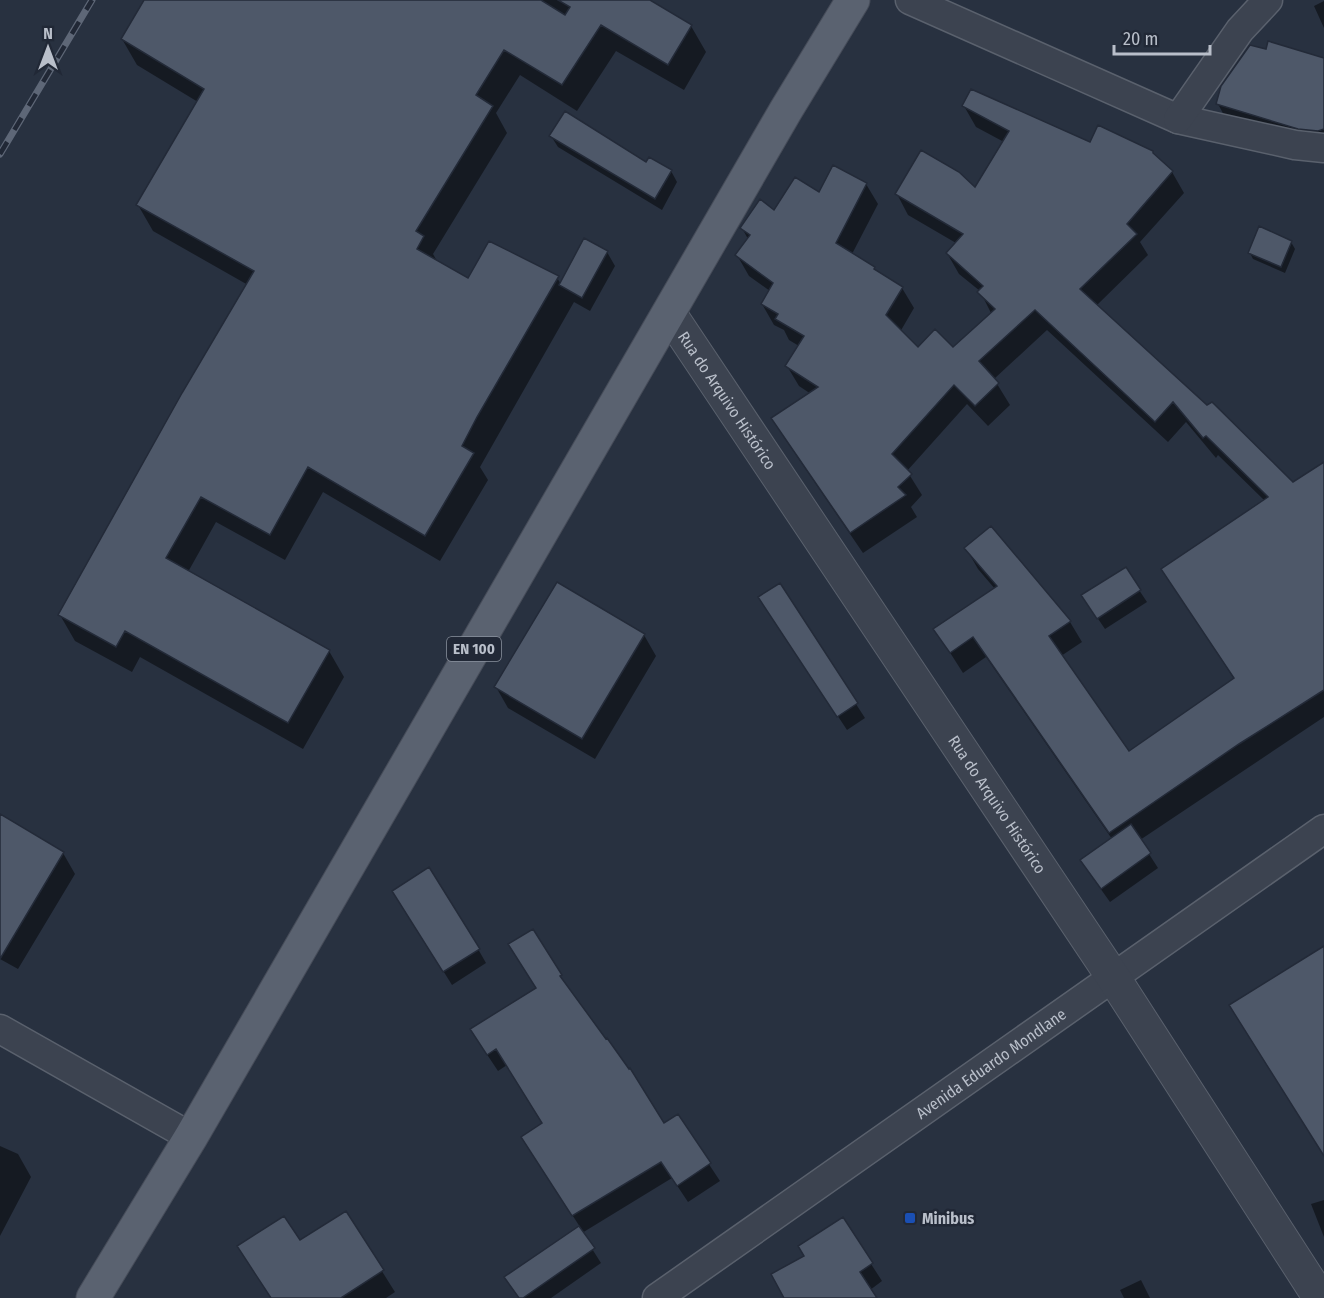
<svg xmlns="http://www.w3.org/2000/svg" width="1324" height="1298" viewBox="0 0 1324 1298" font-family="'Fira Sans Condensed',sans-serif">
  <style>
    .shadow { fill: #0007 }
    .building { fill: #4e5869; stroke: #232a38; stroke-width: 1.5 }
    .lines { fill: none; stroke-linecap: round; stroke-linejoin: round }
    .minor-casing { stroke: #5a616d; stroke-width: 31 }
    .tertiary-casing { stroke: #5a616d; stroke-width: 35 }
    .primary-casing { stroke: #464c59; stroke-width: 35 }
    .minor { stroke: #3c4350; stroke-width: 28 }
    .tertiary { stroke: #3c4350; stroke-width: 33 }
    .primary { stroke: #5a6270; stroke-width: 33 }
    .rail-casing { stroke: #5e6777; stroke-width: 7 }
    .rail { stroke: #212836; stroke-width: 4.5; stroke-dasharray: 14; stroke-linecap: butt }
    .transit-dot { fill: #1a4fb4; stroke: #212836; stroke-width: 2 }
    .labels { text-anchor: middle; stroke-width: 5; stroke-linejoin: round; paint-order: stroke }
    .shield { fill: #212836; stroke: #8b929e; stroke-width: 1.5 }
    .shield-label { font-size: 15px; font-weight: bold; fill: #b9bfca }
    .street-label { font-size: 16px; fill: #b9bfca; stroke: #212836 }
    .poi-label { font-size: 16px; font-weight: bold; fill: #b9bfca; stroke: #212836; text-anchor: start }
  </style>
  <rect width="100%" height="100%" fill="#283140"/>
  <path class="shadow" d="M146 0H647L691 26 706 52 684 90 616 51 577 111 520 75 496 113 507 133 433 254 438 263 469 280 557 278 561 284 607 252 615 266 590 311 574 302 480 467 488 480 440 561 323 492 285 560 216 522 188 572 329 651 344 677 303 749 140 657 132 672 75 641 60 615 248 285 153 231 138 205 198 102 137 65 122 39Z
    M1324 1V28L1314 6Z
    M1324 59V143L1225 117 1218 104Z
    M964 106 1091 144 1172 172 1184 193 1140 242 1148 255 1096 306 1293 484 1324 464V717L1140 840 1158 868 1110 902 1090 874 1112 839 986 657 963 673 935 629 995 589 978 569 966 548 1070 622 1082 642 1061 656 1129 753 1234 679 1163 569 1265 501 1218 455 1216 458 1186 422 1168 442 1047 330 994 379 1010 405 988 426 967 404 907 471 922 495 911 507 917 517 863 553 785 439 773 419 811 394 799 386 787 366 799 346 789 340 784 330 774 325 762 304 770 291 749 276 737 255 748 239 742 228 774 212 819 194 866 184 878 204 852 254 874 268 877 273 902 288 914 308 900 332 918 350 953 349 991 313 980 291 959 274 947 253 956 243 908 215 897 194 976 189 1004 142 976 127Z
    M551 136 671 171 677 182 662 210 558 147Z
    M1291 242 1295 249 1285 273 1253 259 1250 253Z
    M1125 569 1147 602 1105 629 1090 607Z
    M779 585 865 718 847 730 769 612Z
    M644 635 656 656 595 759 508 708 496 687Z
    M0 820 63 853 75 874 18 969 0 959Z
    M402 905 478 949 486 963 452 985Z
    M532 931 571 994 663 1125 677 1116 720 1181 688 1202 672 1178 582 1233 601 1263 551 1298H519L506 1278 580 1227 533 1154 543 1124 507 1065 498 1071 482 1047 537 988Z
    M0 1146 18 1154 31 1177 0 1236Z
    M1324 1200V1237L1311 1204Z
    M346 1214 395 1292 386 1298H271L239 1247 300 1243Z
    M842 1219 882 1281 870 1290 875 1298H785L806 1257Z
    M1141 1280 1150 1298H1124L1120 1290Z"/>
  <path class="building" d="M144 0H541L565 15 570 7 558 0H650L692 25 668 65 601 25 562 85 504 50 476 95 493 106 416 231 424 236 417 249 468 278 489 241 559 276 477 417 462 446 474 453 425 536 308 467 270 535 201 497 166 558 330 650 288 723 125 631 116 647 58 615 182 393 254 271 136 205 204 89 121 39Z
    M1268 41 1324 58V129L1318 131 1298 129 1216 104 1221 86 1250 45 1266 49Z
    M971 89 1090 142 1098 125 1153 151V153L1173 171 1127 224 1137 234 1080 289 1207 405 1212 402 1293 482 1324 462V690L1239 744 1109 833 973 637 950 653 933 629 997 586 964 548 991 526 1071 621 1049 636 1129 751 1234 678 1161 569 1268 497 1206 436 1203 438 1173 402 1155 422 1035 310 979 361 999 383 975 406 954 385 892 454 912 474 898 487 906 495 850 533 771 418 818 387 785 366 804 336 775 319 778 314 761 304 773 283 735 255 750 235 740 228 760 199 774 210 795 177 819 192 833 165 867 183 836 243 875 267 874 269 903 287 886 315 918 347 935 329 953 347 995 309 977 292 983 286 946 253 963 234 895 194 921 150 959 172 975 187 1009 131 962 106Z
    M565 111 646 162 649 157 672 170 655 199 549 136Z
    M1259 226 1292 241 1281 267 1248 253Z
    M584 238 608 251 582 298 559 285Z
    M1126 567 1141 590 1097 619 1081 595Z
    M557 582 645 634 582 739 494 687Z
    M780 583 858 703 837 717 758 597Z
    M0 814 64 852 0 959Z
    M1131 824 1151 853 1101 889 1080 860Z
    M429 867 480 949 443 972 392 891Z
    M533 929 562 975 560 976 606 1039 607 1038 629 1069 630 1068 664 1123 678 1114 711 1163 677 1186 661 1162 572 1216 521 1137 542 1123 496 1049 487 1055 470 1029 536 988 508 944Z
    M1324 946V1156L1229 1005Z
    M346 1211 384 1270 341 1298H271L237 1246 284 1216 300 1240Z
    M843 1217 873 1263 860 1272 877 1298H784L771 1274 804 1256 798 1246Z
    M579 1226 595 1248 523 1298H519L504 1277Z"/>
  <g class="lines">
    <g class="minor-casing">
      <g id="minor">
        <path d="M910 0 1178 119 1295 145 1324 148"/>
        <path d="M1178 119 1240 30 1268 0"/>
        <path d="M0 1029 191 1137"/>
        <path id="s1" d="M657 1298 1324 829"/>
      </g>
    </g>
    <g class="tertiary-casing">
      <g id="tertiary">
        <path id="s2" d="M669 313 1113 977 1320 1298"/>
      </g>
    </g>
    <g class="primary-casing">
      <path id="primary" d="M93 1298 191 1137 786 110 853 0"/>
    </g>
    <use href="#minor" class="minor"/>
    <use href="#tertiary" class="tertiary"/>
    <use href="#primary" class="primary"/>
    <g class="rail-casing">
      <path id="rail" d="M0 154 92 0"/>
    </g>
    <use href="#rail" class="rail"/>
  </g>
  <rect class="transit-dot" x="904" y="1212" width="12" height="12" rx="3"/>
  <g class="labels">
    <rect class="shield" x="447" y="637" width="54" height="24" rx="4.5"/>
    <g class="shield-label">
      <text x="474" y="654">EN 100</text>
    </g>
    <g class="street-label">
      <text dy="6" stroke="none"><textPath href="#s2" startOffset="105">Rua do Arquivo Histórico</textPath></text>
      <text dy="6" stroke="none"><textPath href="#s2" startOffset="591">Rua do Arquivo Histórico</textPath></text>
      <text dy="6" stroke="none"><textPath href="#s1" startOffset="408">Avenida Eduardo Mondlane</textPath></text>
    </g>
    <g class="poi-label">
      <text x="922" y="1224">Minibus</text>
    </g>
  </g>
  <g transform="translate(48 48)" stroke="#212836" stroke-width="4.5" paint-order="stroke">
  <path d="M0-4.5L10 22L0 15L-10 22Z" fill="#b9bfca"/>
  <text y="-9" font-size="16" font-weight="bold" text-anchor="middle" fill="#b9bfca">N</text>
  </g>
  <path d="M1114 45v9h96v-9" fill="none" stroke="#b9bfca" stroke-width="3"/>
  <text x="1123" y="45" font-size="18" fill="#b9bfca" stroke="#212836" stroke-width="4.5" paint-order="stroke">20 m</text>
</svg>
